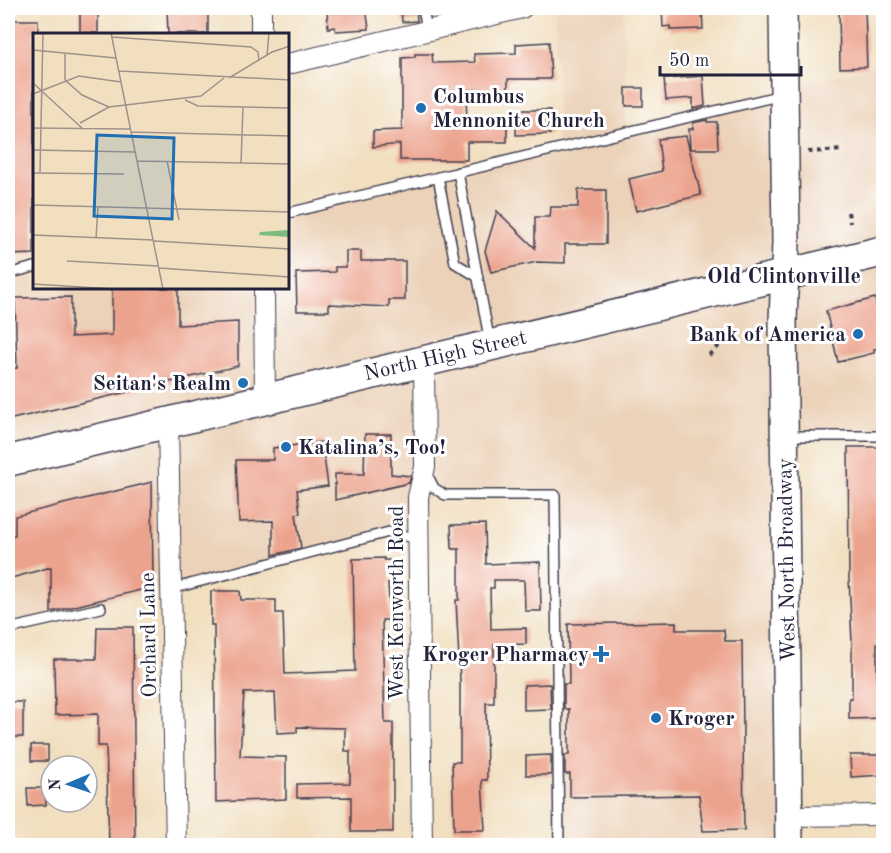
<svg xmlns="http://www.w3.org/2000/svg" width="891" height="853" viewBox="0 0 891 853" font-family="'Old Standard TT',serif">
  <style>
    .built { fill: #ebd2b8 }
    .building { fill: #eca38d }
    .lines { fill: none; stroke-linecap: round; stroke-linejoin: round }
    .lane-casing { stroke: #413e4f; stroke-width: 12 }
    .street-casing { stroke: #413e4f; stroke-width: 22 }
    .secondary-casing { stroke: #413e4f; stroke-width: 30 }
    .primary-casing { stroke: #413e4f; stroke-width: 33 }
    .path { stroke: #413e4f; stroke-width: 4; stroke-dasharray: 4.5 4.5; stroke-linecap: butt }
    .lane { stroke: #fff; stroke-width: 9 }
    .street { stroke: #fff; stroke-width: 20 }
    .secondary { stroke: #fff; stroke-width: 27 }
    .primary { stroke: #fff; stroke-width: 30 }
    .poi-dot { fill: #1f6fb2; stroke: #fff; stroke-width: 2 }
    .labels { text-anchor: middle; stroke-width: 6; stroke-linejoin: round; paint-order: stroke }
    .poi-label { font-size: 21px; font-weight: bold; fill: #22223b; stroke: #fff; text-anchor: start }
    .street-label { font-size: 21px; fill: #22223b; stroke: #fff }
    .neighbourhood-label { font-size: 22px; font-weight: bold; fill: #22223b; stroke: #fff }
    .inset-road { fill: none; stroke: #9e938b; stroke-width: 1.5 }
    .view { fill: #1f6fb2; fill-opacity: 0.15; stroke: #1f6fb2; stroke-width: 3 }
    .inset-edge { fill: none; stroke: #22223b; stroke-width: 3 }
  </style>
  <rect width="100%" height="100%" fill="#fff"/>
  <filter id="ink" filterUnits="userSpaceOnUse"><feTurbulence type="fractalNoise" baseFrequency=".0167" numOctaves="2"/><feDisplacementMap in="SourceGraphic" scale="12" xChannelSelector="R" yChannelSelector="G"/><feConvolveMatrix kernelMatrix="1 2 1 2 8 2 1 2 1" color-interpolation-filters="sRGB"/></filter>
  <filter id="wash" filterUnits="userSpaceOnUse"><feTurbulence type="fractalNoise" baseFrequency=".008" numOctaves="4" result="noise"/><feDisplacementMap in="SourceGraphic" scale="24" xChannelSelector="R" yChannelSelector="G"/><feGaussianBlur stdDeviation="1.35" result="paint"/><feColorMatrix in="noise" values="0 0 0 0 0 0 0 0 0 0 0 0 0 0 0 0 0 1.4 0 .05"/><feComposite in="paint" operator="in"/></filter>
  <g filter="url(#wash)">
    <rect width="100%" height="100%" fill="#f1dfc0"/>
    <path class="built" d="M555 8H624L626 134 883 63V439L783 441 789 845H559L552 491 431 493 411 523 8 628V273L34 266V288H288V209L558 147Z"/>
    <g id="blocks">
      <path class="building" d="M327 8H366L369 29 336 31 334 27 328 28Z
        M401 8H416L417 21 402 22Z
        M662 8H702L703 29 670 30V26L663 27Z
        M839 8H865L867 67 840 68Z
        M80 9H98V33H80Z
        M167 9H208V34H168Z
        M8 20H38V34H34V254L8 255Z
        M549 42 551 79H508V89L466 90 467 126 507 125V142H467V160H400V144L373 147V131L402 130V58L415 57V54H432L433 63 475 62 474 54 516 53V44Z
        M703 76 705 106 693 109V98L666 100 664 79Z
        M626 88H643V106H626Z
        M516 110H550V134L516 135Z
        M707 120V122H717L718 149H690L689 129H693V123Z
        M686 136 701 195 636 211 629 179 662 171 658 139Z
        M578 190H606V244H565V263L537 262 491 272 485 251 497 211 535 248V217H550L551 207H578Z
        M346 251H361V261H405V300H389V307L329 304V311H297L296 273 335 272V267H346Z
        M112 288H178V325L238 322V366L8 420V369L17 368 15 298 71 297V337L112 335Z
        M875 298 876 303 884 301V347L874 349V353L838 362 826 311Z
        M365 434H391V474L411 476 409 483 335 500V474H364Z
        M322 442 328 486 297 490 300 513 296 514 301 548 273 555V521L239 522 236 460H273V448Z
        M848 447H884V634L881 633V643H877V700H884V718L849 719V698H852V643L849 578Z
        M152 482 153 587 51 612V567L8 579V537L15 535V516Z
        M485 524 486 564 540 562 541 611H525L524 580H494V588H490L491 629 526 628V644L494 645V703H486L487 780H482L485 830H454L452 762H460V680L456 600H459V549H452L451 525Z
        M384 558V560H390L391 583H388L390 620H382L385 723H393V832H351V797L297 798V784L350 783V751H345V728L297 727V732L277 733 275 692 244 693 240 756 286 757V799L216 802 214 625H211V591H240L241 600H276V613H283L285 674 355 671 353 559Z
        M676 622V630H724L725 641H742L744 830 703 831 699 795 570 797V774H565V755H569V709H564V684H569L568 624Z
        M97 627H133L135 846H109L106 746H98V714L55 715 54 659H96Z
        M550 684 551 709 524 710V685Z
        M8 702H23V737H8Z
        M31 745H48V761H31Z
        M551 755V775H526V756Z
        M850 755H884V775L851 777Z
        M27 788H45L46 805 28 806Z"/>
    </g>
  </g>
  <g filter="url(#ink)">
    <use href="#blocks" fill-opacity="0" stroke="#413e4f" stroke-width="1.5"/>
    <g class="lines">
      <g class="lane-casing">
        <path id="lane" d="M423 8 427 31
          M458 172 490 343
          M438 177 455 263 478 277
          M288 213 782 95
          M8 274 34 267
          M787 436H884
          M427 474 434 488 445 495H555L559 846
          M171 589 389 532 419 539
          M8 629 101 608"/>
      </g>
      <g class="street-casing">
        <path id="street" d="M261 8V34
          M288 64 522 8
          M264 288 265 398
          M168 423 176 846
          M789 816 884 815
          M422 846 418 497 425 467 424 361"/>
      </g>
      <g class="secondary-casing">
        <path id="secondary" d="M783 8 786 242 783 321 789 846"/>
      </g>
      <g class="primary-casing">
        <path id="primary" d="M8 461 884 251"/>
      </g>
      <path class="path" d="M808 152 842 150
        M848 212 850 223
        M709 355 734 332"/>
      <use href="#lane" class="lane"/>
      <use href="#street" class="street"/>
      <use href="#secondary" class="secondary"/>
      <use href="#primary" class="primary"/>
    </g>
  </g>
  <g class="poi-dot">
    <circle cx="421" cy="108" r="6"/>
    <circle cx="858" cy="334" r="6"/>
    <circle cx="243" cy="383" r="6"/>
    <circle cx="286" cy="447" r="6"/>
    <path d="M598 645h6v6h6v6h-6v6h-6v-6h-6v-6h6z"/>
    <circle cx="656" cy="718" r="6"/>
  </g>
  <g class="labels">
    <g class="poi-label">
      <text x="433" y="103">Columbus<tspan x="433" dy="24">Mennonite Church</tspan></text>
      <text x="846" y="341" text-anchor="end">Bank of America</text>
      <text x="231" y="390" text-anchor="end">Seitan's Realm</text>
      <text x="298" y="454">Katalina’s, Too!</text>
      <text x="589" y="661" text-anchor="end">Kroger Pharmacy</text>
      <text x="668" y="725">Kroger</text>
    </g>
    <g class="street-label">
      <text transform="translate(445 355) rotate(-13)" y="7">North High Street</text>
      <text transform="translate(786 560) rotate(-91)" y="7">West North Broadway</text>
      <text transform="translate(396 603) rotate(-90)" y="7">West Kenworth Road</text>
      <text transform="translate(148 635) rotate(-91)" y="7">Orchard Lane</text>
    </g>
    <g class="neighbourhood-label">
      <text x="784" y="283">Old Clintonville</text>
    </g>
  </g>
  <g transform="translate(33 33)">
    <rect width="256" height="256" fill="#f1dfc0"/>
    <path d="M256 197V204L226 202 227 199Z" fill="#7cbc7c"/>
    <path class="inset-road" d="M78 0 130 256M79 4 218 14 225 19 226 28M0 17 83 25M234 22 236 0M86 38 257 47M196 45 239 19 257 13M32 47 49 62 76 74M32 47V20M0 50 50 96M0 61 46 43 88 49M152 67 165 73 257 75M47 90 76 74 168 63 191 45M0 95 98 96M98 99 257 103M0 117 102 119M104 128 257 131M134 128 146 187M208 130 210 74M7 139 10 0M0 140 91 141M0 172 257 179M0 202 120 207M63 205 65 174M121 208 257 216M34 228 125 233M126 235 257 244M0 251 81 256"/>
    <path class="view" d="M64 102 141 105 139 186 61 183Z"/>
    <rect width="256" height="256" class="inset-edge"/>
  </g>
  <rect width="891" height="853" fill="none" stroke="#fff" stroke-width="30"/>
  <g transform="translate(69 784) rotate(268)"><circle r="28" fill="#ffffff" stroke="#a7a7b1" stroke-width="1.5"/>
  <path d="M0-4.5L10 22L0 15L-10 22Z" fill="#1f6fb2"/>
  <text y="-9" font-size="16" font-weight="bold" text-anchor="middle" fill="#22223b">N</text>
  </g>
  <path d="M660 66v9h141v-9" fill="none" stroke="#22223b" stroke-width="3"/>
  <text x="669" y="66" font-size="18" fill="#22223b" stroke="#ffffff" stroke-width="4.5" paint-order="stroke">50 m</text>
</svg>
